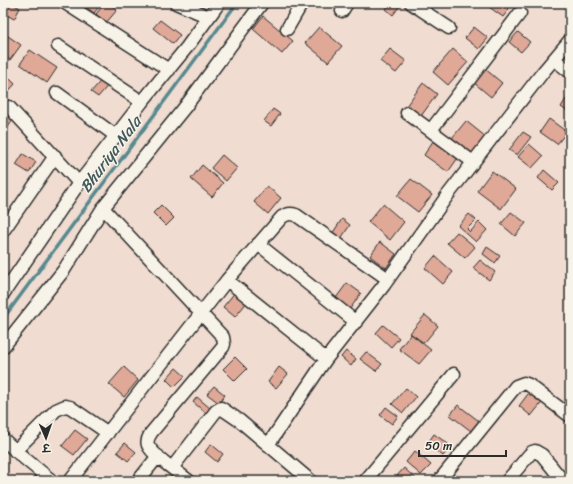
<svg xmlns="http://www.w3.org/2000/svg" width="573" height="484" viewBox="0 0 573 484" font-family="Sriracha,'Playpen Sans Deva',sans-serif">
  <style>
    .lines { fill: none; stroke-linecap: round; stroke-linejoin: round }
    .stream { stroke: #59898f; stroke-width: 3.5 }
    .building { fill: #dfa897; stroke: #2b2b2b }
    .minor-casing { stroke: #2b2b2b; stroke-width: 15 }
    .minor { stroke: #f7f3e8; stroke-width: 12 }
    .labels { text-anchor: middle; stroke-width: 3; stroke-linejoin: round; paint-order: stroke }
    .water-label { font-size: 16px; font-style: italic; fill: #425a5d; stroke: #f7f3e8 }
  </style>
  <rect width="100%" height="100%" fill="#f0dcd0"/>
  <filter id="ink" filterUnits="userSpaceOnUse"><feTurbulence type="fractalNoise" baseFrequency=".025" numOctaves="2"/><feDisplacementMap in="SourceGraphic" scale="8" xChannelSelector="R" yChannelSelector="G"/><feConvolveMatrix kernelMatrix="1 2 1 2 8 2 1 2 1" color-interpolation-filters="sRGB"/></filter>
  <g filter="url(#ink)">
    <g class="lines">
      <path class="stream" d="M3 319 237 3"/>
    </g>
    <path class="building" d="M11 3 20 8 14 19 5 14Z
      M83 3H102L94 13 82 4Z
      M105 3H109L117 10 106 23 96 14Z
      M391 3H402L393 15 386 9Z
      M492 3H501L509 9 503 17 489 7Z
      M263 16 293 41 282 54 253 29Z
      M160 20 180 35 173 44 153 28Z
      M319 27 342 46 328 62 305 43Z
      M474 27 488 38 479 49 465 38Z
      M518 32 530 42 521 52 509 42Z
      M8 36 21 45 10 60 3 55V43Z
      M390 49 406 61 396 73 380 61Z
      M453 49 468 62 448 85 433 72Z
      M30 50 57 68 47 83 20 64Z
      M484 68 502 83 491 97 473 82Z
      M6 75 15 84 6 94 3 91V78Z
      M104 77 110 83 98 97 91 92Z
      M423 83 437 94 421 116 406 106Z
      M566 99 570 101V113L561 107Z
      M273 109 280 114 271 126 264 121Z
      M9 113 15 117 4 133 3 121Z
      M549 119 567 132 557 144 540 132Z
      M466 121 486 137 472 155 452 138Z
      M523 132 531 137 517 155 509 150Z
      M435 138 460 155 448 172 424 155Z
      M529 144 543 156 532 168 518 157Z
      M23 154 36 162 29 173 16 165Z
      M222 155 237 168 226 181 211 168Z
      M202 165 223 183 212 197 191 179Z
      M544 170 559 183 552 190 538 178Z
      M492 171 516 189 501 209 477 191Z
      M411 179 432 195 418 212 397 196Z
      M267 186 281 198 268 214 254 202Z
      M383 204 404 222 390 240 368 222Z
      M161 205 174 218 166 226 153 213Z
      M511 212 526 223 515 236 501 224Z
      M469 214 476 220 467 229 470 232 479 222 487 230 476 242 458 226Z
      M342 219 350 225 338 243 330 237Z
      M457 232 475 247 465 258 447 243Z
      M380 242 396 254 386 268 370 256Z
      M487 247 500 256 495 263 483 254Z
      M435 256 453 272 443 284 425 268Z
      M480 260 495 272 489 280 473 268Z
      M347 283 361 293 350 309 336 298Z
      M236 291 248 301 235 317 223 307Z
      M425 315 438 326 424 343 410 333Z
      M383 325 399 338 391 347 376 333Z
      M411 334 431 350 419 364 399 349Z
      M346 351 356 359 351 366 341 357Z
      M366 352 382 364 376 371 360 359Z
      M235 357 247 369 235 381 223 369Z
      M124 367 138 380 124 397 109 384Z
      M279 367 288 374 276 388 268 382Z
      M176 368 185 376 174 387 166 379Z
      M214 386 225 395 219 403 207 394Z
      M406 388 416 397 403 413 392 404Z
      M531 390 544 400 531 416 519 406Z
      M197 397 211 409 207 414 193 402Z
      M458 405 479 421 471 431 450 415Z
      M386 407 398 416 392 424 380 415Z
      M75 430 87 439 74 455 62 446Z
      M434 434 451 446 443 456 427 444Z
      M125 443 136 452 128 461 117 452Z
      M211 444 223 454 217 462 205 452Z
      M415 451 431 465 421 475 406 462Z
      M404 468 418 481H401L396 477Z"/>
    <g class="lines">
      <g class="minor-casing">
        <path id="minor" d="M65 3 169 70
          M176 3 209 17
          M411 3 449 28
          M342 11 347 3
          M287 29 302 3
          M58 46 142 102
          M554 59 570 72
          M57 93 116 136
          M3 107H9L79 183
          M407 113 473 162
          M431 130 520 13
          M103 208 223 337 224 344 223 347 151 433C149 437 146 440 148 445 152 455 179 473 189 481
          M3 231 55 156
          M258 244 356 322
          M227 280 326 359
          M3 294 79 183 142 102 187 47 219 3
          M3 347 64 270 103 208 185 107 262 3
          M3 439 18 453 52 481
          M268 445 326 359 384 285 447 196 543 72 570 40
          M15 451 56 410 65 406 70 407 108 433
          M172 468 216 411 221 408 240 421 311 481
          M70 481 227 280 282 217C287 214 290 213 296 215L388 279
          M138 481 158 456
          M365 481 454 374
          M439 481 516 386 524 383 529 385 570 416
          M507 481 529 455 532 452 535 451 542 455 563 481"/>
      </g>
      <use href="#minor" class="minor"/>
    </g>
  </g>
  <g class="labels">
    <g class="water-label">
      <text transform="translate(110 154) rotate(-53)" y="6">Bhuriya Nala</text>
    </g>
  </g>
  <rect width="573" height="484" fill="none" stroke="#f7f3e8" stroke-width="16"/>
  <rect x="8" y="8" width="557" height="468" fill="none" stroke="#2b2b2b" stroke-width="1.5" filter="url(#ink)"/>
  <g transform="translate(46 438) rotate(178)" stroke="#f7f3e8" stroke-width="3" paint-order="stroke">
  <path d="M0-3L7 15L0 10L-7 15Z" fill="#2b2b2b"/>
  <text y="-6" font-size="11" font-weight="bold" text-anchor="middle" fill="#2b2b2b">उ</text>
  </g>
  <path d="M419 450v6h87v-6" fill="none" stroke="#2b2b2b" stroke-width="2"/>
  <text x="425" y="450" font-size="12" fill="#2b2b2b" stroke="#f7f3e8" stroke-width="3" paint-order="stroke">50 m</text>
</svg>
